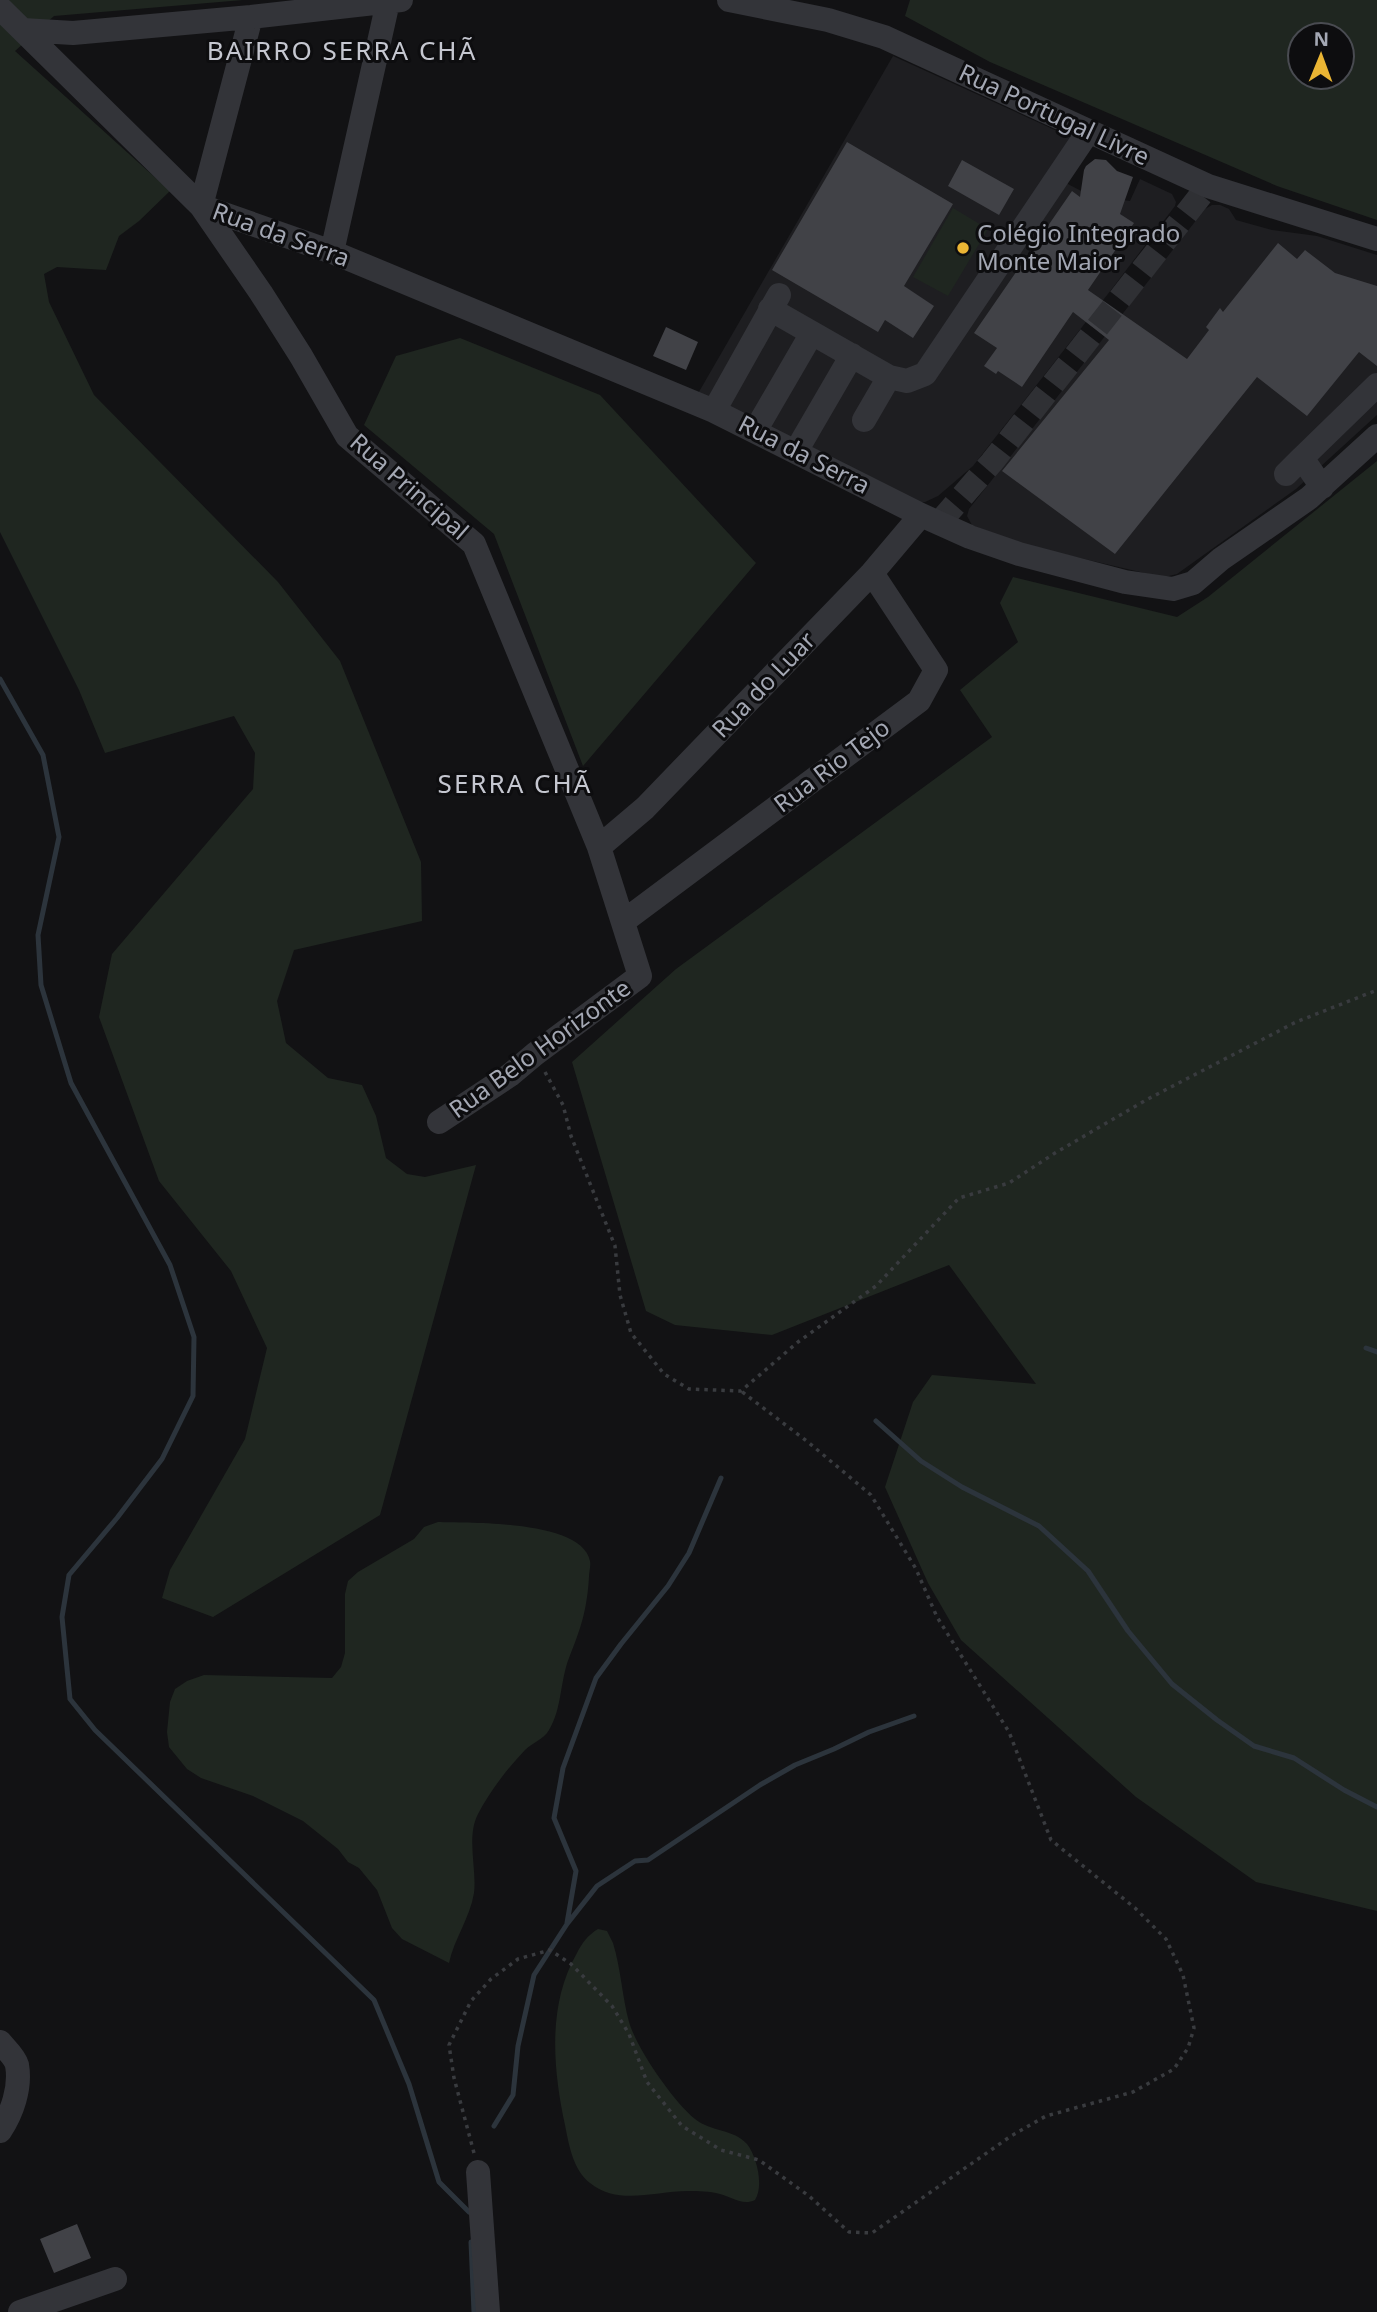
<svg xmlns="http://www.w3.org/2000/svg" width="1377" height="2312" viewBox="0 0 1377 2312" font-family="'Noto Sans',sans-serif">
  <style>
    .built { fill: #1e1e21 }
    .green { fill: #1f2620; fill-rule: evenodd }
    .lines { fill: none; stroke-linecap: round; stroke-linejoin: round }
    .stream { stroke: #2c343c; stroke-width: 5 }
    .building { fill: #414247 }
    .minor-tunnel { stroke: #2f3034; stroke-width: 24; stroke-dasharray: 24 12; stroke-linecap: butt }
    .path { stroke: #393b3f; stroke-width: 3.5; stroke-dasharray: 3.5 5; stroke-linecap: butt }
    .minor { stroke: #333439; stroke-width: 24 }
    .poi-dot { fill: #eab534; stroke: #0d0d0f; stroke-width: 2.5 }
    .labels { text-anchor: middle; stroke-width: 6; stroke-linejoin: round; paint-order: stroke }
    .street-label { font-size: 24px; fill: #a4a8b4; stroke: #0d0d0f }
    .poi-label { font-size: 24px; fill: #a4a8b4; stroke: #0d0d0f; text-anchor: start }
    .neighbourhood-label { font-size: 26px; letter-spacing: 2px; fill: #c5c7d0; stroke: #0d0d0f }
  </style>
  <rect width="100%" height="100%" fill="#121214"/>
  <path class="built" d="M893 56 1090 146 1064 182 1091 196 1130 201 1140 179 1172 194 1176 202 1175 206 1111 290 973 466 938 496 925 502H920L696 397Z
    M1212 205H1220L1229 209 1236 220 1272 230 1317 236 1377 255V415L1296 489 1177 574 1165 577 1153 575 1024 545 972 525 967 516 969 509 1205 209Z"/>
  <path class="green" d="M0 0H243L54 16 15 51 170 191 139 221 119 236 106 270 57 267 44 274 49 302 94 395 278 582 340 661 421 862 422 921 294 950 277 1001 286 1043 328 1078 362 1085 376 1116 386 1158 407 1174 425 1177 476 1165 380 1515 213 1617 162 1598 170 1570 245 1439 267 1348 231 1271 159 1181 99 1017 112 954 253 789 255 753 234 716 105 753 79 690 0 532Z
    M910 0H1377V220L1277 186 990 62 905 16ZM1342 35V77H1300V35Z
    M953 208 988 229 948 296 913 277Z
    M460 338 600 395 756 563 583 766 494 534 364 425 396 356Z
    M1377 461V1911L1256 1882 1136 1797 961 1640 928 1583 885 1487 913 1402 932 1375 1036 1384 949 1265 772 1335 675 1325 646 1311 572 1062 676 969 992 737 960 690 1018 642 1000 603 1013 577 1177 617 1208 597Z
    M438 1522C470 1523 582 1520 590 1561 591 1566 589 1572 589 1577 587 1610 581 1628 569 1658 560 1681 562 1709 549 1730 544 1739 532 1743 525 1750 507 1769 490 1791 478 1814 466 1837 477 1869 474 1893 470 1918 454 1939 449 1963L402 1939 392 1928 377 1890 359 1868 348 1862 338 1849 303 1821 253 1796 201 1778 187 1769 169 1747 167 1732 170 1702 175 1689 187 1681 204 1675 332 1678 341 1667 345 1653V1594L348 1581 358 1572 414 1539 424 1527Z
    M598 1929 607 1931 613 1943C621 1969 622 1996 629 2022 637 2049 673 2101 695 2119 711 2132 734 2129 747 2144 757 2157 764 2186 755 2200 742 2206 732 2197 720 2194 709 2191 699 2191 688 2191 654 2191 619 2206 590 2183 573 2170 569 2145 565 2125 553 2069 547 2005 577 1953 582 1943 588 1935 598 1929Z"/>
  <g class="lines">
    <path class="stream" d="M0 679 43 755 59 837 38 935 41 985 71 1083 170 1265 194 1337 193 1396 162 1459 117 1518 69 1575 62 1617 70 1699 95 1730 374 2000 409 2084 439 2182 469 2212
      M1366 1348 1377 1352
      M876 1421 921 1461 962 1487 1039 1526 1088 1571 1128 1631 1172 1684 1217 1720 1254 1746 1294 1758 1344 1790 1377 1807
      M567 1923 576 1871 554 1818 563 1768 596 1678 621 1644 668 1586 689 1553 721 1478
      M494 2126 513 2095 518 2046 534 1975 567 1924 597 1886 635 1861 648 1860 760 1785 795 1765 834 1749 869 1732 914 1716
      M471 2242 474 2312"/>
  </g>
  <path class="building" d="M847 142 953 204 904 286 934 306 913 338 885 320 878 332 772 270Z
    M1095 159 1106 160 1117 171 1133 177 1120 214 1134 223 1088 290 1187 359 1209 330 1206 327 1220 308 1223 312 1278 243 1297 259 1305 250 1335 273 1377 286V366L1359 352 1307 416 1257 377 1115 554 1002 471 1109 340 1073 312 1022 387 998 371 996 374 984 366 997 348 974 333 1072 191 1080 197 1084 170 1086 166Z
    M962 160 1014 189 999 215 948 186Z
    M666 327 698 342 686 370 653 356Z
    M77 2224 91 2258 54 2273 40 2239Z"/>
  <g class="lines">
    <path class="minor-tunnel" d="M939 523 992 462 1208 186"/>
    <path class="path" d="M545 1072 563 1105 571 1136 615 1246 620 1295 631 1333 664 1374 689 1389 741 1391 798 1342 876 1286 959 1198 1009 1183 1055 1153 1146 1100 1296 1022 1377 990
      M474 2153 454 2078 449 2045 471 2001 491 1979 518 1959 550 1950 571 1964 612 2006 629 2034 647 2082 682 2126 721 2150 759 2160 809 2196 849 2232 872 2233 1011 2136 1046 2116 1133 2092 1174 2069 1188 2048 1194 2028 1183 1975 1166 1939 1135 1908 1051 1840 1009 1732 937 1617 916 1569 871 1495 808 1442 741 1391"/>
    <path class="minor" d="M729 0 828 20 884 37 1208 186 1377 239
      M0 8 201 206 261 293 301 356 347 436 474 544 599 847 640 976 535 1054 510 1075 439 1122
      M251 17 201 206 332 252 714 411 921 515 970 537 1019 554 1125 582 1173 589 1193 583 1221 559 1309 498 1377 436
      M23 30 73 33 251 17 401 0
      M332 252 388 2
      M770 309 889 377 907 381 925 374 1088 132
      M714 411 779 295
      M762 419 812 333
      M864 420 889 377
      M802 441 852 355
      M1286 474 1302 458
      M1322 487 1302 458 1377 385
      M599 847 645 808 872 573 921 515
      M624 921 919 701 936 670 872 573
      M0 2042C5 2048 15 2057 17 2065 21 2088 12 2113 0 2131
      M478 2172 488 2312
      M20 2312 115 2279"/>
  </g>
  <circle class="poi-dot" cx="963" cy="248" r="7"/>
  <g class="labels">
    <g class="street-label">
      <text transform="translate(1054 115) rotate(25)" y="8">Rua Portugal Livre</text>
      <text transform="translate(281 235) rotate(20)" y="8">Rua da Serra</text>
      <text transform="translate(804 455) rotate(27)" y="8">Rua da Serra</text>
      <text transform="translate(409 487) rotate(41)" y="8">Rua Principal</text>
      <text transform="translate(764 685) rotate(-46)" y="8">Rua do Luar</text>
      <text transform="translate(832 766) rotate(-37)" y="8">Rua Rio Tejo</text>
      <text transform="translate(540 1049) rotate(-36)" y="8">Rua Belo Horizonte</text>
    </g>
    <g class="poi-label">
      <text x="977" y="242">Colégio Integrado<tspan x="977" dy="28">Monte Maior</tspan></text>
    </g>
    <g class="neighbourhood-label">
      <text x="342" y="60">BAIRRO SERRA CHÃ</text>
      <text x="515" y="793">SERRA CHÃ</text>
    </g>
  </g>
  <g transform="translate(1321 56) rotate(1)"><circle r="33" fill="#0d0d0f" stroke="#494b51" stroke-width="2"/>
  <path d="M0-5L12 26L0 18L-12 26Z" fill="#eab534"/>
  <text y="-10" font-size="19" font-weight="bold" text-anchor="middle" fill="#a4a8b4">N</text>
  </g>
</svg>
